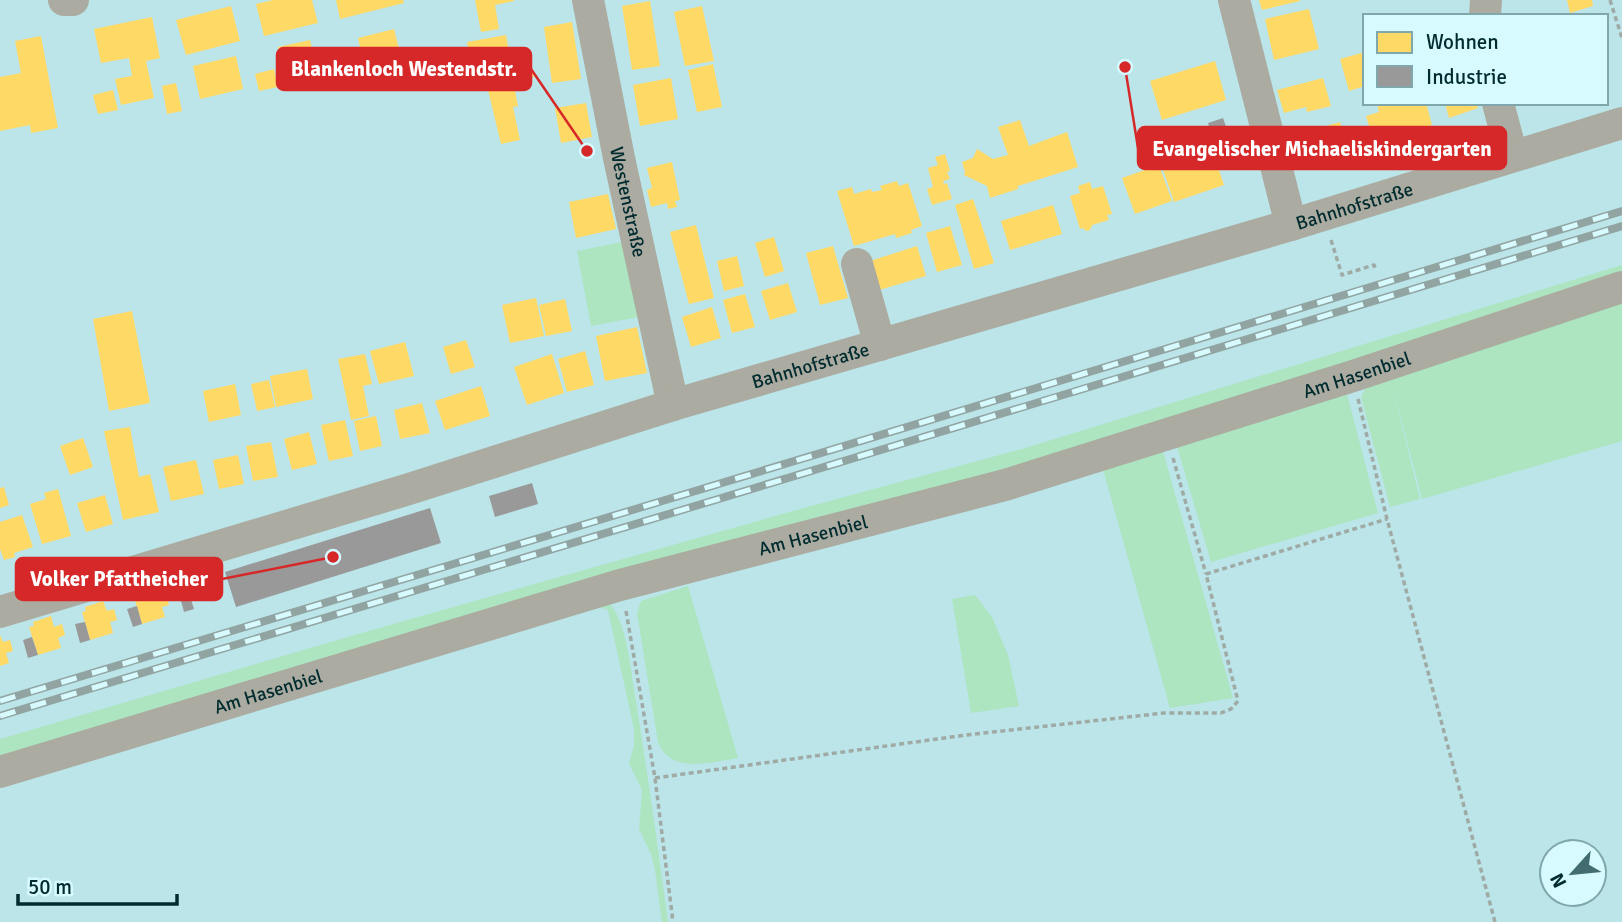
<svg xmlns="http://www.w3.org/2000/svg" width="1622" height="922" viewBox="0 0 1622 922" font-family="Signika,sans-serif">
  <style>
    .green { fill: #ace5c0 }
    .homes { fill: #ffd966 }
    .industry { fill: #999 }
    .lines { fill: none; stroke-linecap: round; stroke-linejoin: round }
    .path { stroke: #a0aaa4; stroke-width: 3.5; stroke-dasharray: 5 3.5; stroke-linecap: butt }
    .minor { stroke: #ababa1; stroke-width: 32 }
    .rail-casing { stroke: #92a4a1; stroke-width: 8 }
    .rail { stroke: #d6fafe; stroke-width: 5; stroke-dasharray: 16; stroke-linecap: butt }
    .labels { text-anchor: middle; stroke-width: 7; stroke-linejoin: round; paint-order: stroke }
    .street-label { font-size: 19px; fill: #002b2f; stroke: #d6fafe }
    .leader { fill: none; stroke: #d62828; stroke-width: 2.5 }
    .callout-dot { fill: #d62828; stroke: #d6fafe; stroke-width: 2.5 }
    .callout { fill: #d62828; stroke: #d62828; stroke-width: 2.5 }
    .callout-label { font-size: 21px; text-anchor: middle; font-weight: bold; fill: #fff }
  </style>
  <rect width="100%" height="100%" fill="#bbe5e9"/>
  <path class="green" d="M622 242 639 317 591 326 577 251Z
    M1622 265V280L1221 408 0 763V739L365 632 811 506 1022 449Z
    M1622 301V441L1422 499 1391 380 1420 499 1390 507 1361 397 1373 374Z
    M1346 390 1378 513 1211 562 1176 443Z
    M1162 448 1233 698 1170 708 1102 466Z
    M688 586 738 758C712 762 671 775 658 742L637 613 641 601Z
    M975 595 992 617 1008 655 1019 706 971 713 952 599Z
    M610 604C628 625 631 675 636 702 648 775 658 849 668 922H662L655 870 651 854 639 829 642 790 629 763 634 746V729L609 615 607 609 600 608 579 613Z"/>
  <path class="homes" d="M273 0H312L318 23 264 36 256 4Z
    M336 0H403L404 3 340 19Z
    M475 0H514V1L495 5 499 29 481 32Z
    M1259 0H1300V1L1262 10Z
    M1567 0H1592L1593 6 1570 13Z
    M650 1 660 66 632 70 622 6Z
    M231 6 240 41 186 55 176 20Z
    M702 6 714 61 685 66 674 12Z
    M1309 9 1319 49 1274 60 1265 19Z
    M152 17 160 58 146 61 154 98 121 105 115 79 132 76 129 58 101 63 94 29Z
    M572 22 581 79 552 83 544 27Z
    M394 29 399 49 362 57 358 38Z
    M506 35 511 63 530 60 534 77 513 81 518 106 513 107 520 140 501 144 483 69 473 71 467 42Z
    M41 36 58 128 31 133 30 125 0 131V77L21 73 15 41Z
    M310 40 316 67 284 74 278 47Z
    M1365 52V86L1349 91 1340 59Z
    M236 56 243 89 200 99 193 66Z
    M1215 61 1226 100 1162 120 1150 81Z
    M713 64 722 107 697 112 688 70Z
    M274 69 278 87 259 91 255 74Z
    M671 78 678 119 640 126 633 85Z
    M1323 78 1331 106 1307 112 1306 107 1284 113 1277 90Z
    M176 83 182 111 167 114 162 86Z
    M113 90 118 110 98 114 93 95Z
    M586 103 592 137 561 143 555 108Z
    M1377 103H1403V105L1426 103 1432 125 1374 142 1366 116 1379 112Z
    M1445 103H1476L1478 108 1449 118Z
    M1020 120 1029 146 1067 132 1078 167 1018 186V189L990 198 987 186 964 175 965 172 962 162 973 158 977 149 993 159 1008 155 998 127Z
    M1340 122 1348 150 1302 164 1293 136Z
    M1209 141 1224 185 1174 202 1159 158Z
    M945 154 950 171 947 172 950 179 943 181 944 184 947 183 952 199 932 205 927 189 933 187 928 168 938 165 935 157Z
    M672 162 680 200 675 201 677 207 668 209 667 203 651 207 647 190 652 188 647 168Z
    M1159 165 1172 201 1135 214 1122 178Z
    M897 181 899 186 908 183 922 226 911 230 912 233 896 238 895 234 854 246 837 191 852 187 854 194 871 189 872 192 882 190 880 186Z
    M1090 182 1092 189 1103 186 1112 214 1107 215 1109 220 1092 225 1090 230 1086 231 1083 228 1080 229 1070 196 1080 193 1078 186Z
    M608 194 616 229 576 238 569 202Z
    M973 199 994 263 974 269 955 205Z
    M1053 205 1062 234 1010 250 1001 221Z
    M696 225 714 298 689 304 670 232Z
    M950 226 962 265 937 272 926 233Z
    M774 237 784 271 765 277 755 243Z
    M833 246 848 298 820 305 806 253Z
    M917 246 926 276 876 291 867 262Z
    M737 256 744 286 724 291 717 261Z
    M788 283 797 312 770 320 761 291Z
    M745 294 755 327 732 333 723 300Z
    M536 298 544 336 510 343 502 305Z
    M565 299 572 331 546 336 539 305Z
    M712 307 721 338 691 347 682 317Z
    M132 311 150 403 109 411 93 319Z
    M637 327 647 373 605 381 596 336Z
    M466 340 475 367 451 374 443 347Z
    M405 342 414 376 379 384 370 351Z
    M585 351 594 385 567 392 558 359Z
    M365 354 372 384 363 386 369 416 351 420 338 359Z
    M552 354 564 393 527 405 514 367Z
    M307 369 313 399 276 407 270 376Z
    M269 380 275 407 257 411 251 384Z
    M235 384 241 415 209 422 203 391Z
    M481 386 490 416 445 430 435 401Z
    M422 403 430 433 400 439 394 410Z
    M376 416 382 446 360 451 354 421Z
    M345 420 353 456 329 461 321 425Z
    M130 427 139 477 150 474 159 512 123 520 104 431Z
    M309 432 317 464 292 470 284 439Z
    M83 438 93 467 70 475 60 446Z
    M271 442 278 477 253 481 246 446Z
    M238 455 244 484 219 489 213 460Z
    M196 460 204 494 171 501 163 467Z
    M4 487 9 505 0 508V488Z
    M58 489 71 536 42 544 30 504 46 499 44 493Z
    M105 495 113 524 86 532 77 503Z
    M22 515 33 547 14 553 15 557 4 560 0 549V522Z
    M156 586 159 596 166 594 169 605 162 607 165 617 142 624 134 597 138 595 137 591Z
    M103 601 107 611 114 609 117 620 110 622 113 633 90 640 82 612 86 611 85 607Z
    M51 616 54 627 62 624 65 635 58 638 61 648 38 655 29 627 34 626 33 622Z
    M0 635 3 642 10 640 13 651 6 653 9 663 0 666Z"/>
  <path class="industry" d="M1223 118 1230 138 1214 143 1208 123Z
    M532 483 538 504 495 517 489 496Z
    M430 508 441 543 236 607 225 572Z
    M188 590 194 609 184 612 179 593Z
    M137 606 142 624 133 627 127 609Z
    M85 622 90 640 80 643 75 624Z
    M32 637 38 655 28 658 23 640Z"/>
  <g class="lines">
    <path class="path" d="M1610 0 1622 38
      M1331 240 1342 275 1374 265 1376 270
      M1358 399 1387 519 1495 922
      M1173 458 1206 574
      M626 611 655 778 673 922
      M655 778 966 735 1164 713H1221L1231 709 1238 701 1206 574 1387 519"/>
    <g class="minor">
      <path d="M64 0H73"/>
      <path id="s1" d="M588 0 619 158 673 405"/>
      <path d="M1234 0 1291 225"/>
      <path d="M1485 16 1486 0"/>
      <path d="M1498 103 1512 156"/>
      <path d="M857 264 880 345"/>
      <path id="s2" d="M0 612 409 489 673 405 1291 225 1622 123"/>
      <path id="s3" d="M0 772 620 585 1005 485 1353 376 1622 287"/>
    </g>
    <g class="rail-casing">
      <path id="rail" d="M0 701 1622 211
        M0 716 1622 226"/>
    </g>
    <use href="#rail" class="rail"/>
  </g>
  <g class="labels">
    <g class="street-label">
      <text dy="7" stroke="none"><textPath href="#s1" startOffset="206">Westenstraße</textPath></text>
      <text dy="7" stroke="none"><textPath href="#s2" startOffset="1414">Bahnhofstraße</textPath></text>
      <text dy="7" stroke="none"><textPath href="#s2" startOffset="847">Bahnhofstraße</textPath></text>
      <text dy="7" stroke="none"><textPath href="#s3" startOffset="1414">Am Hasenbiel</textPath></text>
      <text dy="7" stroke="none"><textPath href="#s3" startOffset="847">Am Hasenbiel</textPath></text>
      <text dy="7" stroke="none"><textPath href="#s3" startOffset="280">Am Hasenbiel</textPath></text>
    </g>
  </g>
  <path class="leader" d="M587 151L531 69M1125 67L1138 148M333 557L222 579"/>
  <g class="callout-dot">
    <circle cx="587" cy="151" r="7"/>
    <circle cx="1125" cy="67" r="7"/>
    <circle cx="333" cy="557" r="7"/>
  </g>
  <g class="callout">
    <rect x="277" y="48" width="254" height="42" rx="7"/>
    <rect x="1138" y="127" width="368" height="42" rx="7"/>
    <rect x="16" y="558" width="206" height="42" rx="7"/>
  </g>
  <g class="callout-label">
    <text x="404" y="76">Blankenloch Westendstr.</text>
    <text x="1322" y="156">Evangelischer Michaeliskindergarten</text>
    <text x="119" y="586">Volker Pfattheicher</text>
  </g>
  <rect x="1363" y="14" width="245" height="91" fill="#d6fafe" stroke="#80a7ab" stroke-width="2"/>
  <rect x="1377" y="32" width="35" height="21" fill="#ffd966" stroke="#80a7ab" stroke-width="2"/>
  <text x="1426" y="49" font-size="21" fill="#002b2f">Wohnen</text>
  <rect x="1377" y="66" width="35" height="21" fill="#999999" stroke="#80a7ab" stroke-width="2"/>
  <text x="1426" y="84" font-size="21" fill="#002b2f">Industrie</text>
  <g transform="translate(1573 873) rotate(243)"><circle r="33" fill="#d6fafe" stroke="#80a7ab" stroke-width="2"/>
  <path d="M0-5L12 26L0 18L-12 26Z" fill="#416c70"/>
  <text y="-10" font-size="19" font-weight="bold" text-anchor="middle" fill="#002b2f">N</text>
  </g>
  <path d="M18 894v10h159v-10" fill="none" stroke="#002b2f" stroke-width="3.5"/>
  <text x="28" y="894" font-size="21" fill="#002b2f" stroke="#d6fafe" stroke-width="5" paint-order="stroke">50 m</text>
</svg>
